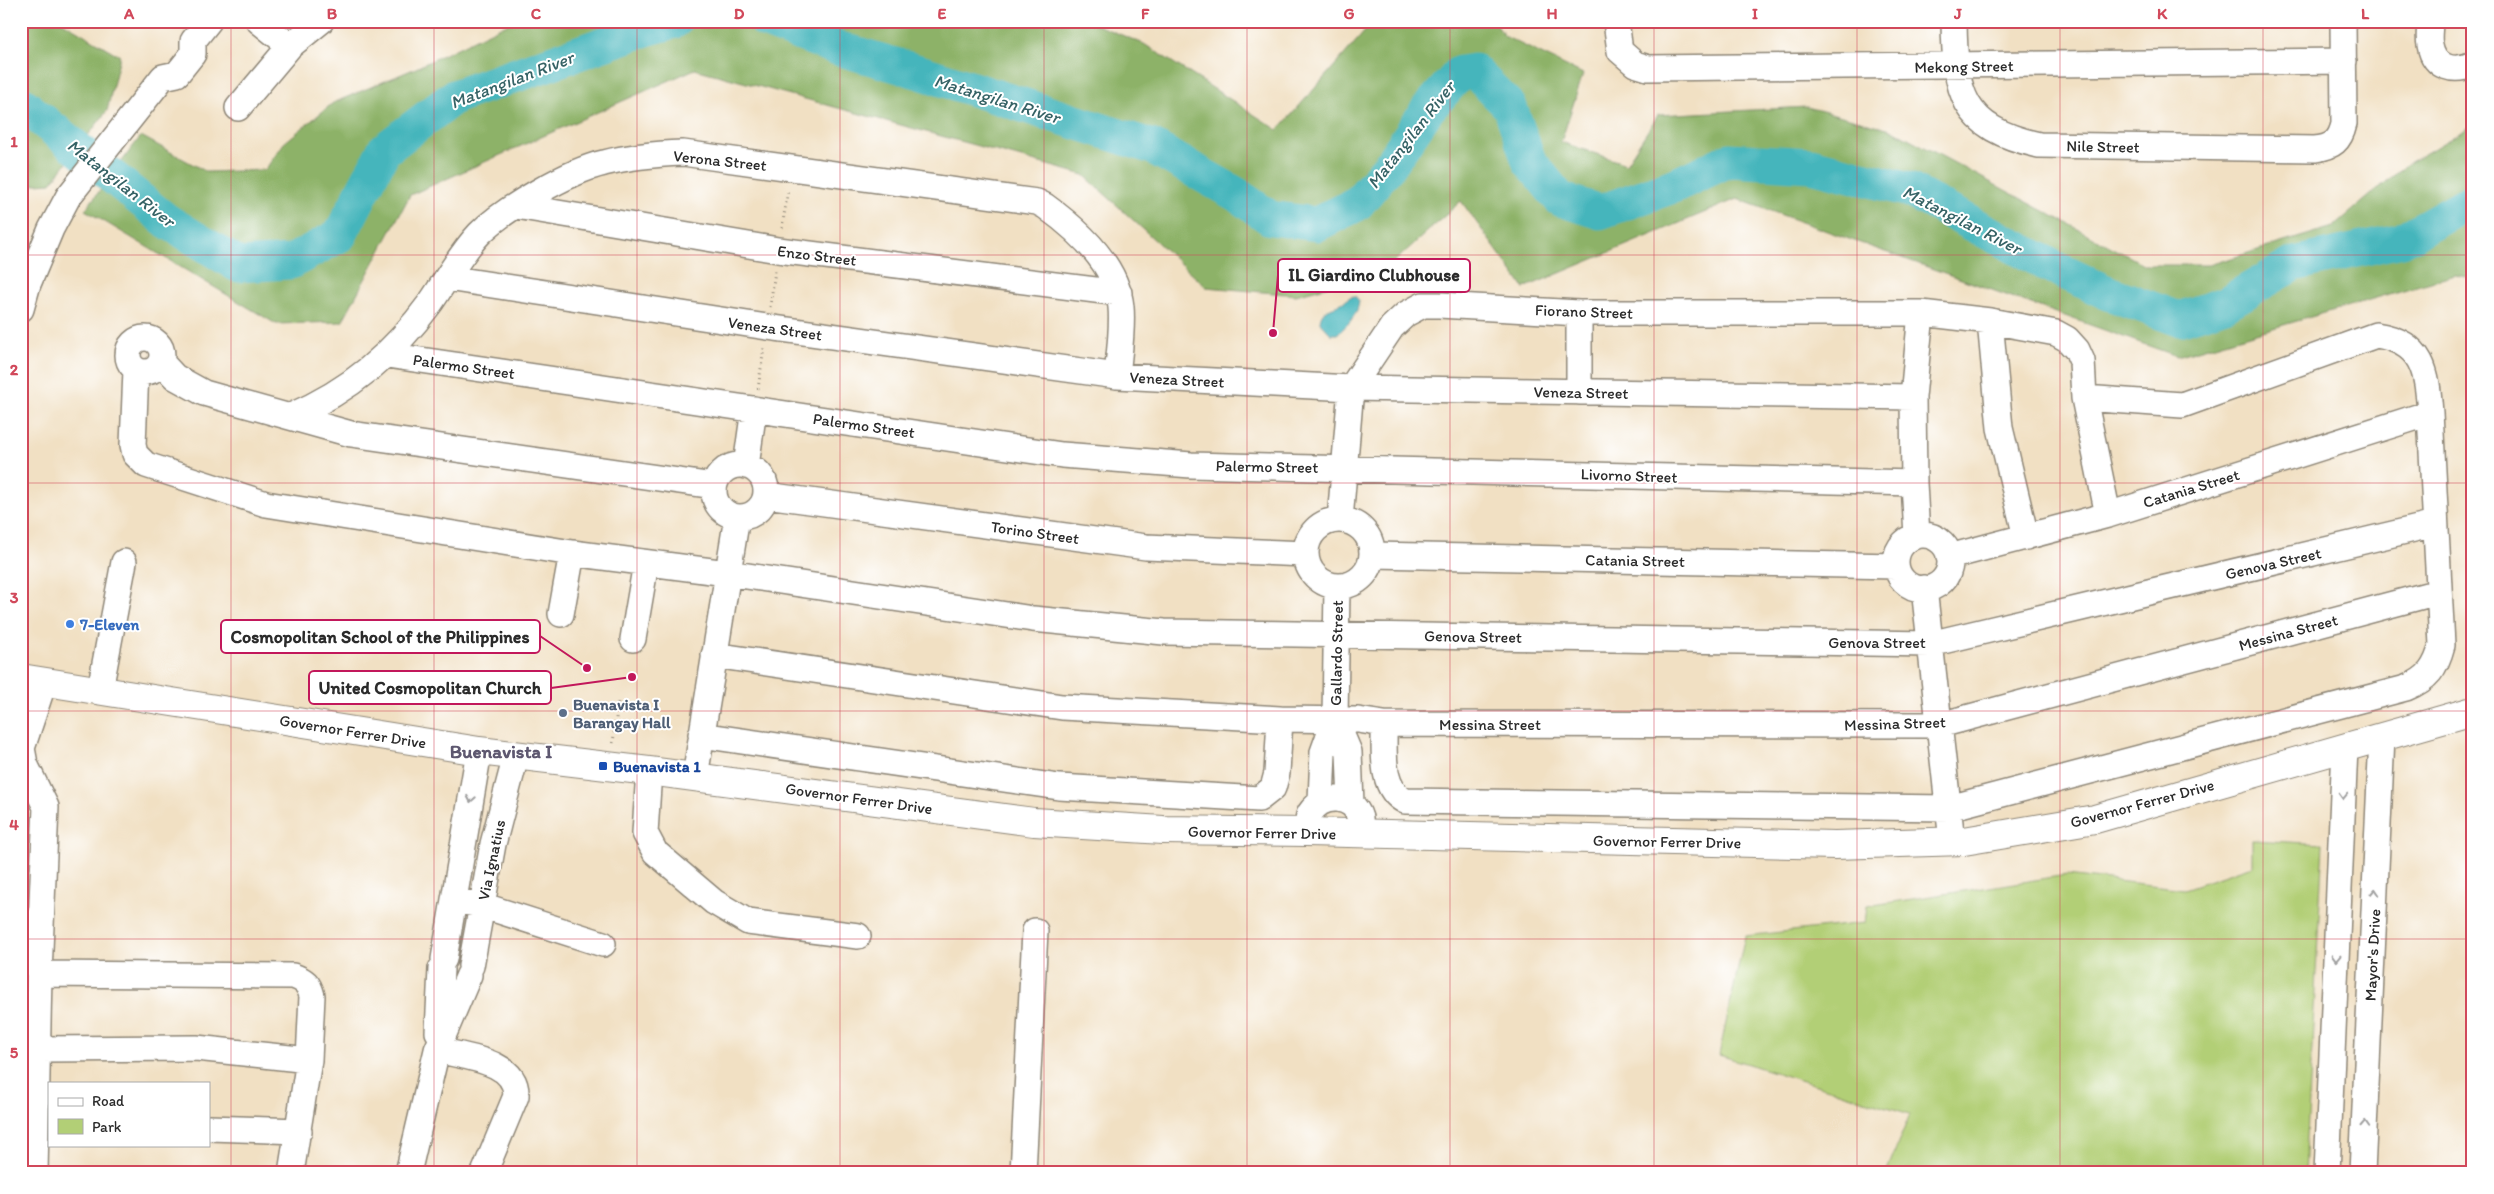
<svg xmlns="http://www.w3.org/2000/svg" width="2494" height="1194" viewBox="0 0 2494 1194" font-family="Itim,sans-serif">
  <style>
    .green { fill: #b2cf76; stroke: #6e7d50 }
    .forest { fill: #8db267; stroke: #5c6e49 }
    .water { fill: #45b5bc; stroke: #387074 }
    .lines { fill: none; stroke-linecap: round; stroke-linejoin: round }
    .river { stroke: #45b5bc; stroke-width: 35 }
    .minor-casing { stroke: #8e8677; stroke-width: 28 }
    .major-casing { stroke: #8e8677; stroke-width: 30 }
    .path { stroke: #8e8677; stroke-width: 3; stroke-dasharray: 1 4; stroke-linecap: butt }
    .minor { stroke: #fff; stroke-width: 25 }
    .major { stroke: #fff; stroke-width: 28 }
    .oneway { stroke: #a0a0a0 }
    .grid { fill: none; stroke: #d1495b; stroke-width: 1; stroke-opacity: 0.55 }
    .shop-dot { fill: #3f7fe0; stroke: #fff; stroke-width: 2 }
    .service-dot { fill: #5c6f8a; stroke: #fff; stroke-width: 2 }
    .transit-dot { fill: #1a4fb4; stroke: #fff; stroke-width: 2 }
    .labels { text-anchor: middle; stroke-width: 4; stroke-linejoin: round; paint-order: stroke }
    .street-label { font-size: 16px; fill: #2b2b2b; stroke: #fff }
    .shop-label { font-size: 16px; font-weight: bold; fill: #366cbe; stroke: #fff; text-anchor: start }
    .service-label { font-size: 16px; font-weight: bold; fill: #4e5e75; stroke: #fff; text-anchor: start }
    .transit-label { font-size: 16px; font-weight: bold; fill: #164399; stroke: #fff; text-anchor: start }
    .water-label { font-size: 18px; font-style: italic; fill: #356265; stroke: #fff }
    .quarter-label { font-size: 19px; font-weight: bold; fill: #5e5870; stroke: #fff }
    .leader { fill: none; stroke: #c2185b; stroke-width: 2 }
    .callout-dot { fill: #c2185b; stroke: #fff; stroke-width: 2 }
    .callout { fill: #fff; stroke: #c2185b; stroke-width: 2 }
    .callout-label { font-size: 18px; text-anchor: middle; font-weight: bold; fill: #2b2b2b }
    .neatline { fill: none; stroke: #d1495b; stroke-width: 2 }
    .grid-label { font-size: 16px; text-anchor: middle; font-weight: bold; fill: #d1495b }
  </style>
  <rect width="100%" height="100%" fill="#fff"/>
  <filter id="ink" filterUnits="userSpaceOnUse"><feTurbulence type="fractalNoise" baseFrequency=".02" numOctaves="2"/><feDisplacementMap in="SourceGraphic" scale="10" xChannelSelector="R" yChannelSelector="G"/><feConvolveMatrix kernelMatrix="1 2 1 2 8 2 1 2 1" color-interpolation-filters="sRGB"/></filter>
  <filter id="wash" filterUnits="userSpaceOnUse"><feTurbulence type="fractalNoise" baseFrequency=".0096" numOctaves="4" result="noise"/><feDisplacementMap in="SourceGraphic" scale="20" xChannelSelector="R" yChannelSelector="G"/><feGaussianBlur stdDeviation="1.12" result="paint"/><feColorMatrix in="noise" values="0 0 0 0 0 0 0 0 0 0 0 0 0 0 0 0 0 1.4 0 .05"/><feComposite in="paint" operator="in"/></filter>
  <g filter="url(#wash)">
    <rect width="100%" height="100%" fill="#f1e0c3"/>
    <path class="green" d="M2252 840 2323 844 2305 1173H1886L1910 1114 1719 1055 1745 936 1865 923 1867 906 2067 875 2184 889 2252 866Z"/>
    <path class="forest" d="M21 21H61L120 56 107 111 51 183 21 185Z
      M513 21H1087L1144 44 1278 130 1374 21H1494L1504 36 1583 74 1561 142 1626 164 1658 115 1807 107 1891 129 2145 265H2209L2333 227 2406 165 2473 125V278L2455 275 2177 356 1737 199 1524 288 1461 201 1384 271 1296 295 1206 287 1084 175 695 69 410 195 342 322 276 324 85 210 141 136 207 172 265 170 284 143 333 103 416 68Z"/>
    <path class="water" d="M1355 296 1359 301C1358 315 1347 326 1337 334H1331L1320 322C1321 308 1331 309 1340 304 1347 300 1347 297 1355 296Z"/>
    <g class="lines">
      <path class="river" d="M766 21 837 48 923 73 1153 147 1236 194 1270 218 1317 224 1357 204 1389 166 1428 109 1460 73 1474 71 1510 107 1529 161 1560 199 1600 212 1676 185 1729 160 1811 165 1909 190 2051 266 2106 292 2179 319 2225 304 2294 264 2402 240 2473 200
        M21 103 167 221 238 265 291 262 340 235 384 150 454 97 649 28 675 21"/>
    </g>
  </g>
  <g filter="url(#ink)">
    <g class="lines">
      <g class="minor-casing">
        <path id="minor" d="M259 21 290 46
          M1616 21 1620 51 1635 64 1648 68 2344 61
          M1954 21C1955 93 1961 128 2039 145L2315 149C2333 147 2340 141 2344 124L2343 21
          M2430 21C2430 29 2428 38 2430 45 2434 68 2454 73 2473 64
          M238 108 290 46 321 21
          M516 206 778 250 1119 293
          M447 278 767 327 1117 376 1351 388 1913 397
          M21 309 28 284 51 229 68 197 163 77 177 74 193 54V41L209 21
          M1990 321 2000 428 2026 537
          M128 355a17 17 0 1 1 34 0a17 17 0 1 1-34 0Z
          M387 355 1062 455 1191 465 1914 483
          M161 362 175 377 204 393 351 434 714 486
          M136 370 133 445 135 454 146 465 266 504 572 553 727 573 1033 619 1164 632 1930 644 2435 524
          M1579 392V313
          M291 416C351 390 393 354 431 302 447 279 460 254 479 234 505 208 569 171 604 163 631 156 656 154 683 153L1037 202 1045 206C1077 229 1117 265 1121 307 1123 329 1119 354 1117 376
          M714 491a26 26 0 1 1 52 0a26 26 0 1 1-52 0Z
          M746 466 754 409
          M766 495 1146 547 1306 554
          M1306 553a33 33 0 1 1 66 0a33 33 0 1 1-66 0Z
          M1340 520 1351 388 1392 327 1406 314 1423 305H1439L1579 313H1921L1990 321 2056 333 2067 339 2077 350 2082 361 2084 398 2108 515
          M1896 562a27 27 0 1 1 54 0a27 27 0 1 1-54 0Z
          M1917 536 1914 483 1913 397 1921 313
          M1373 555 1896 566
          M1949 557 2108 515 2430 413
          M1924 588 1952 841
          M561 614 572 553
          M633 639 646 563
          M714 655 1062 707 1280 719 1358 720 1384 724 1940 725 2438 592
          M100 690 124 562
          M1335 719 1349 752 1351 804
          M1384 724C1385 749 1379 788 1405 801L1949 808 2406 688C2428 679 2436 668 2442 645L2430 413C2427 372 2424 342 2376 335L2182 405 2084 398
          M701 735 1059 787 1259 799 1273 788 1277 773 1280 719
          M649 771 645 833 655 852 714 902 748 922 858 936
          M695 777 737 517
          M1321 801 1323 752 1335 719 1337 587
          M1307 832C1307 827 1307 818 1310 813 1323 793 1353 794 1360 818 1361 823 1359 829 1359 834
          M464 902 481 905 603 944
          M444 959 479 751
          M471 966 493 844 516 756
          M39 974 293 976C305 980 309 984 312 996L309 1060 291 1173
          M438 1032 441 969
          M39 1049 196 1048 309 1060
          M437 1050C463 1057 518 1060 516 1096L484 1173
          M209 1128 299 1131
          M35 1173 39 974 46 807 25 764 22 748 44 682
          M408 1173 437 1050 469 975
          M1023 1173 1035 931
          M2327 1173 2345 747
          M2362 1173 2382 737"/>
      </g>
      <g class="major-casing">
        <path id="major" d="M21 678 479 751 649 771 1034 822 1163 830 1307 832 1835 845 1964 841 2095 819 2473 711"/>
      </g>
      <path class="path" d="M782 228 788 190
        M770 307 775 271
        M758 389 764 348
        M613 743 618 702"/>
      <use href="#minor" class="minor"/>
      <use href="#major" class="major"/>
    </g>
    <defs><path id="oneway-chevron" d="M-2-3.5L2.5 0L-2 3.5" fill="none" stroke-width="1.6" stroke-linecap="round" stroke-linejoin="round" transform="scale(1.25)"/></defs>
    <g class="oneway">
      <use href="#oneway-chevron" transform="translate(2343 796) rotate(92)"/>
      <use href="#oneway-chevron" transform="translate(471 799) rotate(100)"/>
      <use href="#oneway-chevron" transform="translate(2375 892) rotate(-87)"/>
      <use href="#oneway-chevron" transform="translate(2336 958) rotate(92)"/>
      <use href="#oneway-chevron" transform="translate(2365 1124) rotate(-87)"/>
    </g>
  </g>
  <path class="grid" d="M231 21V1173M434 21V1173M637 21V1173M840 21V1173M1044 21V1173M1247 21V1173M1450 21V1173M1654 21V1173M1857 21V1173M2060 21V1173M2263 21V1173M21 255H2473M21 483H2473M21 711H2473M21 939H2473"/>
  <circle class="shop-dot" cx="70" cy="624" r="5"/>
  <circle class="service-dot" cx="563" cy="713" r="5"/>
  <rect class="transit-dot" x="598" y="761" width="10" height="10" rx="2.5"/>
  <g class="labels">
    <g class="street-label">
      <text transform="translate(1964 66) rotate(-1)" y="6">Mekong Street</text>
      <text transform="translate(2103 146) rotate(1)" y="6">Nile Street</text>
      <text transform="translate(720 160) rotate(6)" y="6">Verona Street</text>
      <text transform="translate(817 255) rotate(7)" y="6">Enzo Street</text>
      <text transform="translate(1584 311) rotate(2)" y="6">Fiorano Street</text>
      <text transform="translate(775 328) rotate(8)" y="6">Veneza Street</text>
      <text transform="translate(464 366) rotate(8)" y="6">Palermo Street</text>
      <text transform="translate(1177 379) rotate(3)" y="6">Veneza Street</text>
      <text transform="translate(1581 392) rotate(1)" y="6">Veneza Street</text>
      <text transform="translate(864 425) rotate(8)" y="6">Palermo Street</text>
      <text transform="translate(1267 466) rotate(1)" y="6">Palermo Street</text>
      <text transform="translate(1629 475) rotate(2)" y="6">Livorno Street</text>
      <text transform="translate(2191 488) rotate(-17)" y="6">Catania Street</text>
      <text transform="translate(1035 532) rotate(8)" y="6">Torino Street</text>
      <text transform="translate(1635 560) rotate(1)" y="6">Catania Street</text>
      <text transform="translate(2273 563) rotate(-13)" y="6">Genova Street</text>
      <text transform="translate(2288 632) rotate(-15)" y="6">Messina Street</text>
      <text transform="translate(1473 636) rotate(1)" y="6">Genova Street</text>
      <text x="1877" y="648">Genova Street</text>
      <text transform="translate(1336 653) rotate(-89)" y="6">Gallardo Street</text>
      <text transform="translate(1895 723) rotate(-2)" y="6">Messina Street</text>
      <text x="1490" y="730">Messina Street</text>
      <text transform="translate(353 731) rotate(9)" y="6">Governor Ferrer Drive</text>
      <text transform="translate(859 798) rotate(8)" y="6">Governor Ferrer Drive</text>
      <text transform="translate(2142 803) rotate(-15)" y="6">Governor Ferrer Drive</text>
      <text transform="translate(1262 832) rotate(1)" y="6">Governor Ferrer Drive</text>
      <text transform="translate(1667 841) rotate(1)" y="6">Governor Ferrer Drive</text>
      <text transform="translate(491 860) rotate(-78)" y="6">Via Ignatius</text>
      <text transform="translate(2372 955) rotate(-87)" y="6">Mayor's Drive</text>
    </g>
    <g class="shop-label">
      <text x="80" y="630">7-Eleven</text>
    </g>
    <g class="service-label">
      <text x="573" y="710">Buenavista I<tspan x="573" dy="18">Barangay Hall</tspan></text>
    </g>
    <g class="transit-label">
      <text x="613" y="772">Buenavista 1</text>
    </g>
    <g class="water-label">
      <text transform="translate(512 80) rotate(-21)" y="6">Matangilan River</text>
      <text transform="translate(997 99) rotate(17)" y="6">Matangilan River</text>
      <text transform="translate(1411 135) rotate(-52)" y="6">Matangilan River</text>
      <text transform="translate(121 183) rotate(38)" y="6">Matangilan River</text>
      <text transform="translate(1962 220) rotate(27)" y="6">Matangilan River</text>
    </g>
    <g class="quarter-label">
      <text x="501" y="758">Buenavista I</text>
    </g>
  </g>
  <path class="leader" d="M1273 333L1278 275M587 668L540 636M632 677L551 688"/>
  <g class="callout-dot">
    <circle cx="1273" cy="333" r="5"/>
    <circle cx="587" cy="668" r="5"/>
    <circle cx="632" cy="677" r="5"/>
  </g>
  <g class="callout">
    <rect x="1278" y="259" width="192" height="33" rx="5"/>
    <rect x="221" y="620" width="319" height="33" rx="5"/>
    <rect x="309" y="671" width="242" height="33" rx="5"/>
  </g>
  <g class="callout-label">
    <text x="1374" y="281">IL Giardino Clubhouse</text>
    <text x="380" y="643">Cosmopolitan School of the Philippines</text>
    <text x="430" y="694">United Cosmopolitan Church</text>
  </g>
  <rect width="2494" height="1194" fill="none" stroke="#fff" stroke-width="55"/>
  <rect x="48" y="1082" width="162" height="65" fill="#ffffff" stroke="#aaaaaa"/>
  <rect x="58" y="1098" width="25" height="8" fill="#ffffff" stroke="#aaaaaa"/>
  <text x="92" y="1106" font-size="15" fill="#2b2b2b">Road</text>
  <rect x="58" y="1119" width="25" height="15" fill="#b2cf76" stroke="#aaaaaa"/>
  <text x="92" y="1132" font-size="15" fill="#2b2b2b">Park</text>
  <rect x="28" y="28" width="2438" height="1138" class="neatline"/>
  <g class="grid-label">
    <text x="129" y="19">A</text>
    <text x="332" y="19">B</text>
    <text x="536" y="19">C</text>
    <text x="739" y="19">D</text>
    <text x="942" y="19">E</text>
    <text x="1145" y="19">F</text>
    <text x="1349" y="19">G</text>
    <text x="1552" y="19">H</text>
    <text x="1755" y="19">I</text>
    <text x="1958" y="19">J</text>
    <text x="2162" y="19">K</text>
    <text x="2365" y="19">L</text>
    <text x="14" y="147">1</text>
    <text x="14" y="375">2</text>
    <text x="14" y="603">3</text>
    <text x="14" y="830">4</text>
    <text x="14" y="1058">5</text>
  </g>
</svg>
